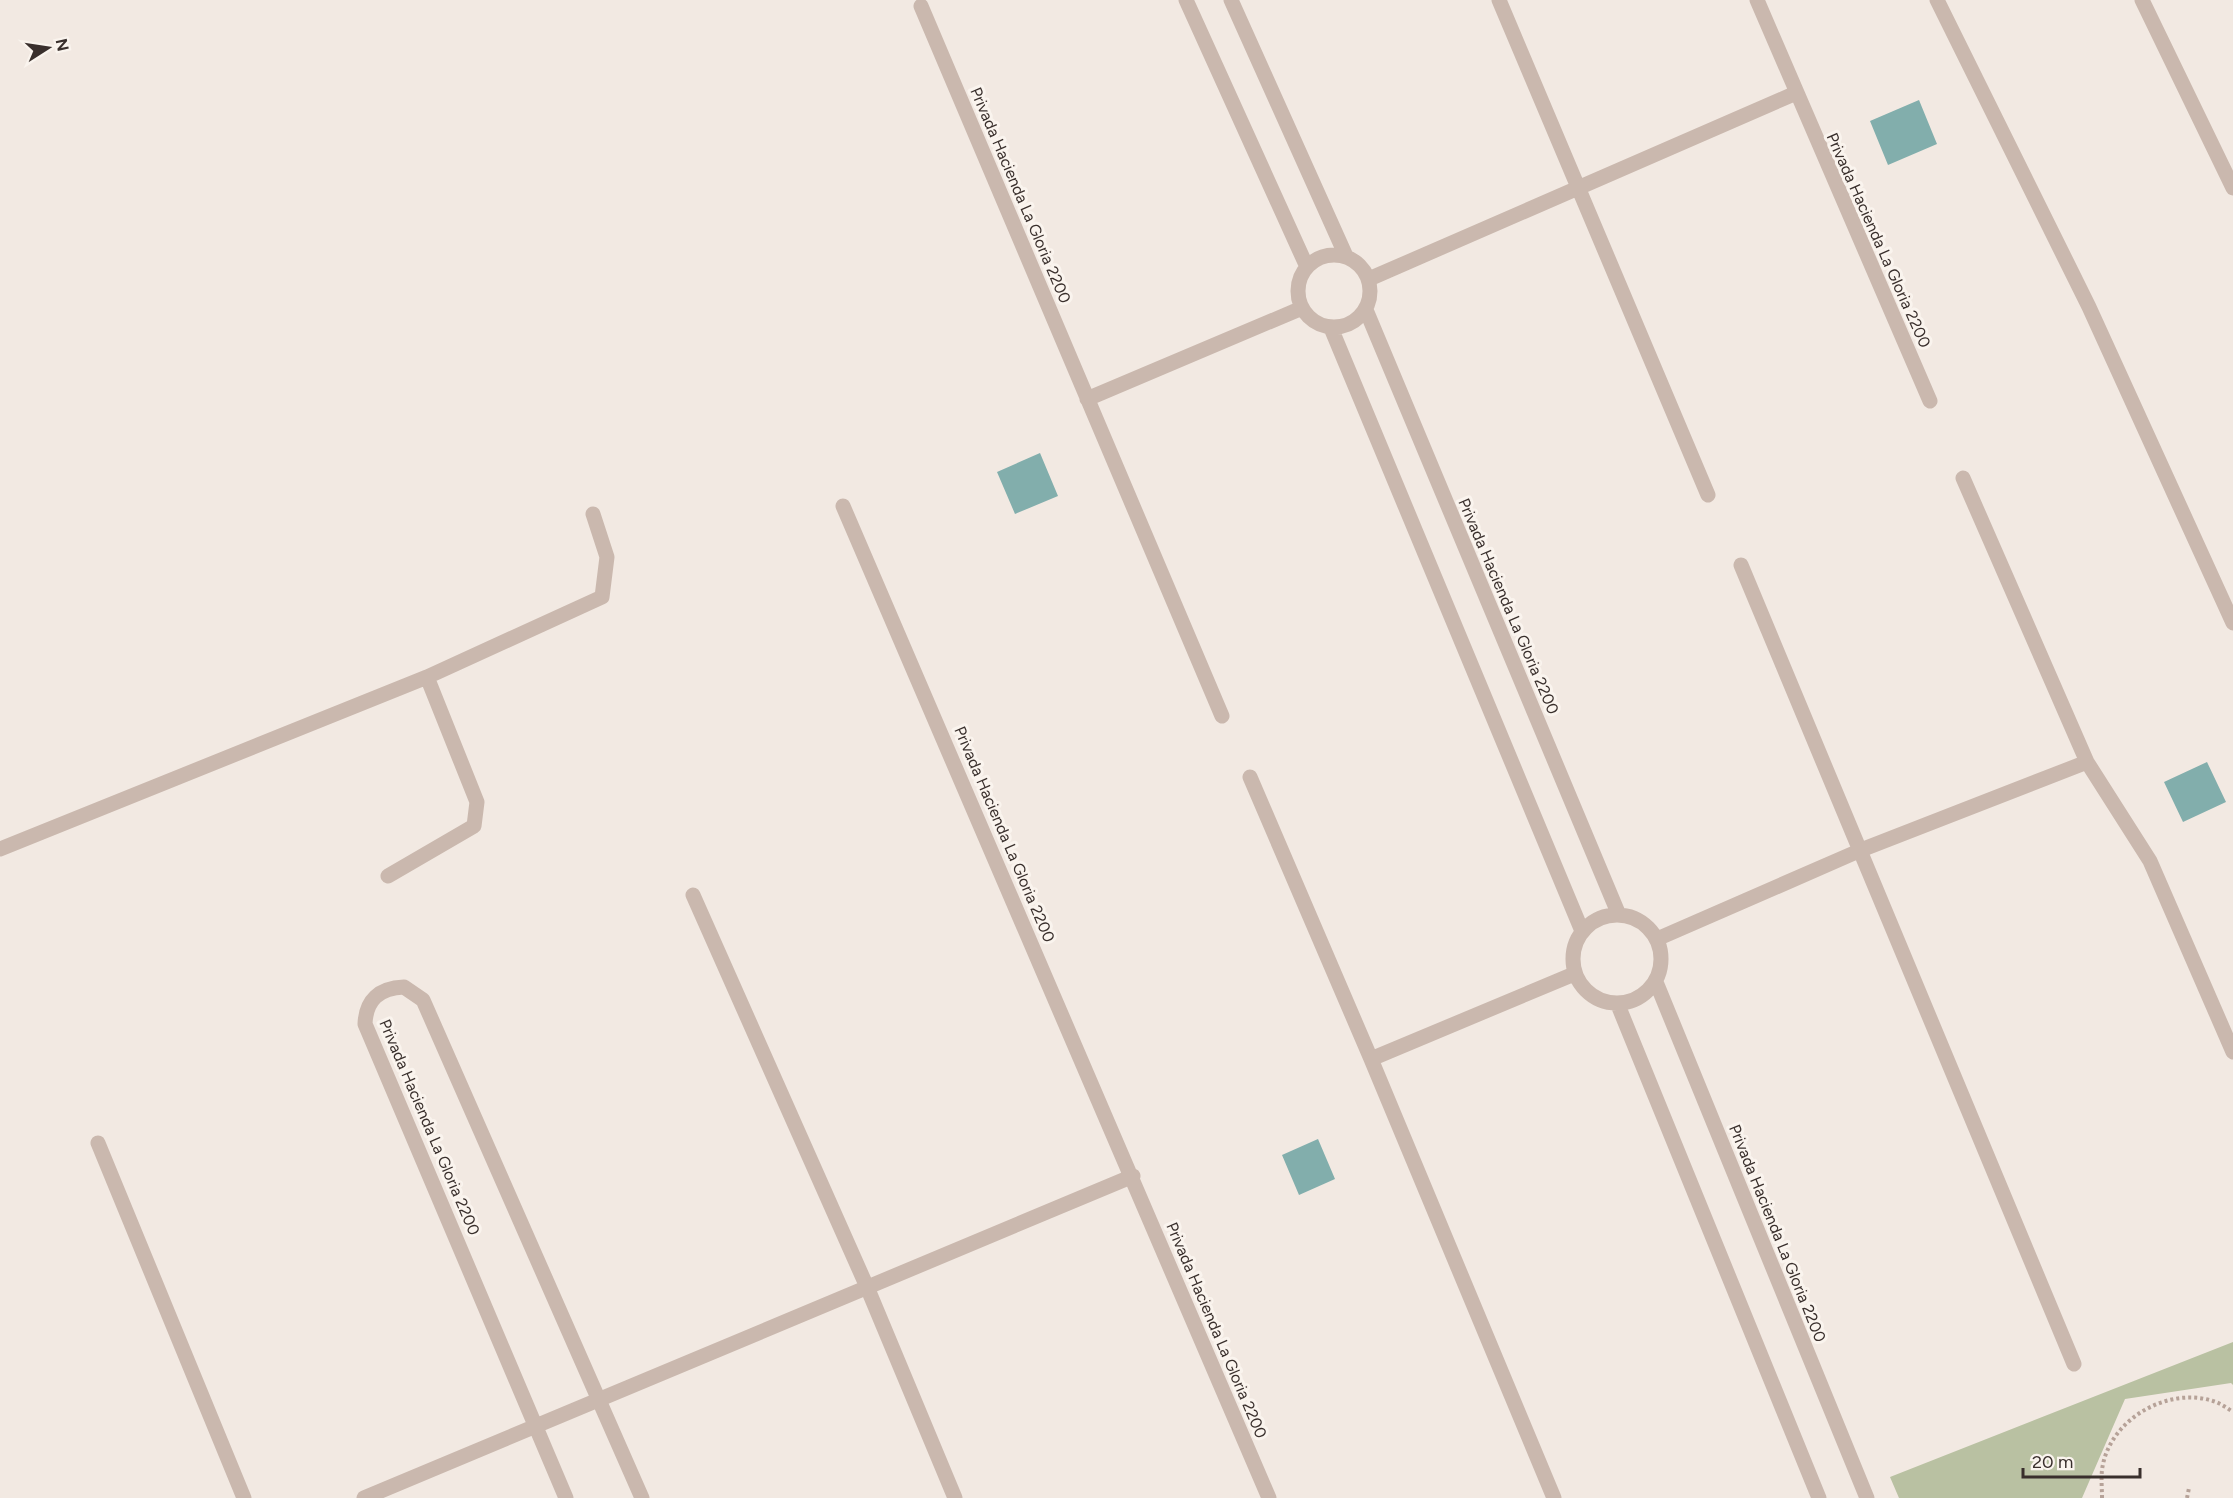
<svg xmlns="http://www.w3.org/2000/svg" width="2233" height="1498" viewBox="0 0 2233 1498" font-family="Figtree,sans-serif">
  <style>
    .green { fill: #b9c1a2 }
    .water { fill: #82aeac }
    .lines { fill: none; stroke-linecap: round; stroke-linejoin: round }
    .path { stroke: #b6a298; stroke-width: 4; stroke-dasharray: 3 3; stroke-linecap: butt }
    .lane { stroke: #cab8ae; stroke-width: 15 }
    .street { stroke: #cab8ae; stroke-width: 15 }
    .labels { text-anchor: middle; stroke-width: 6; stroke-linejoin: round; paint-order: stroke }
    .street-label { font-size: 16px; fill: #392f2c; stroke: #faf4ee }
  </style>
  <rect width="100%" height="100%" fill="#f2e9e2"/>
  <path class="green" d="M2233 1342V1385L2231 1383 2125 1399 2082 1498H1899L1890 1477Z"/>
  <path class="water" d="M1919 100 1937 144 1888 165 1870 121Z
    M1040 453 1058 496 1015 514 997 472Z
    M2207 762 2226 802 2183 822 2164 782Z
    M1318 1139 1335 1179 1299 1195 1282 1155Z"/>
  <g class="lines">
    <path class="path" d="M2102 1498C2102 1489 2101 1479 2102 1470 2108 1421 2166 1386 2213 1401 2220 1403 2227 1408 2233 1412
      M2187 1498 2189 1488"/>
    <path class="lane" d="M427 677 602 597 607 557 593 514
      M0 849 427 677 477 802 474 826 388 876"/>
    <path class="street" d="M1186 0 1307 267
      M1231 0 1346 256
      M1499 0 1708 495
      M1757 0 1930 401
      M1937 0 2089 307 2233 623
      M2142 0 2233 188
      M921 6 1222 716
      M1298 291a36 36 0 1 1 72 0a36 36 0 1 1-72 0Z
      M1369 279 1796 93
      M1366 310 1619 915
      M1331 328 1582 931
      M1087 399 1302 308
      M1963 478 2087 762 2150 861 2233 1052
      M843 506 1269 1498
      M1741 565 2074 1364
      M1250 777 1371 1059 1554 1498
      M693 895 867 1287 955 1498
      M1573 959a44 44 0 1 1 88 0a44 44 0 1 1-88 0Z
      M1657 939 1861 850 2087 762
      M1656 982 1867 1498
      M1618 1005 1819 1498
      M1371 1059 1574 974
      M98 1143 244 1498
      M364 1498 1133 1176
      M566 1498 365 1024C366 1000 379 988 404 987L423 1000 642 1498"/>
  </g>
  <g class="labels">
    <g class="street-label">
      <text transform="translate(1021 195) rotate(67)" y="6">Privada Hacienda La Gloria 2200</text>
      <text transform="translate(1879 240) rotate(66)" y="6">Privada Hacienda La Gloria 2200</text>
      <text transform="translate(1509 606) rotate(67)" y="6">Privada Hacienda La Gloria 2200</text>
      <text transform="translate(1005 834) rotate(67)" y="6">Privada Hacienda La Gloria 2200</text>
      <text transform="translate(430 1127) rotate(67)" y="6">Privada Hacienda La Gloria 2200</text>
      <text transform="translate(1778 1233) rotate(68)" y="6">Privada Hacienda La Gloria 2200</text>
      <text transform="translate(1217 1330) rotate(67)" y="6">Privada Hacienda La Gloria 2200</text>
    </g>
  </g>
  <g transform="translate(48 48) rotate(78)" stroke="#faf4ee" stroke-width="4.5" paint-order="stroke">
  <path d="M0-4.5L10 22L0 15L-10 22Z" fill="#392f2c"/>
  <text y="-9" font-size="16" font-weight="bold" text-anchor="middle" fill="#392f2c">N</text>
  </g>
  <path d="M2023 1468v9h117v-9" fill="none" stroke="#392f2c" stroke-width="3"/>
  <text x="2032" y="1468" font-size="18" fill="#392f2c" stroke="#faf4ee" stroke-width="4.5" paint-order="stroke">20 m</text>
</svg>
